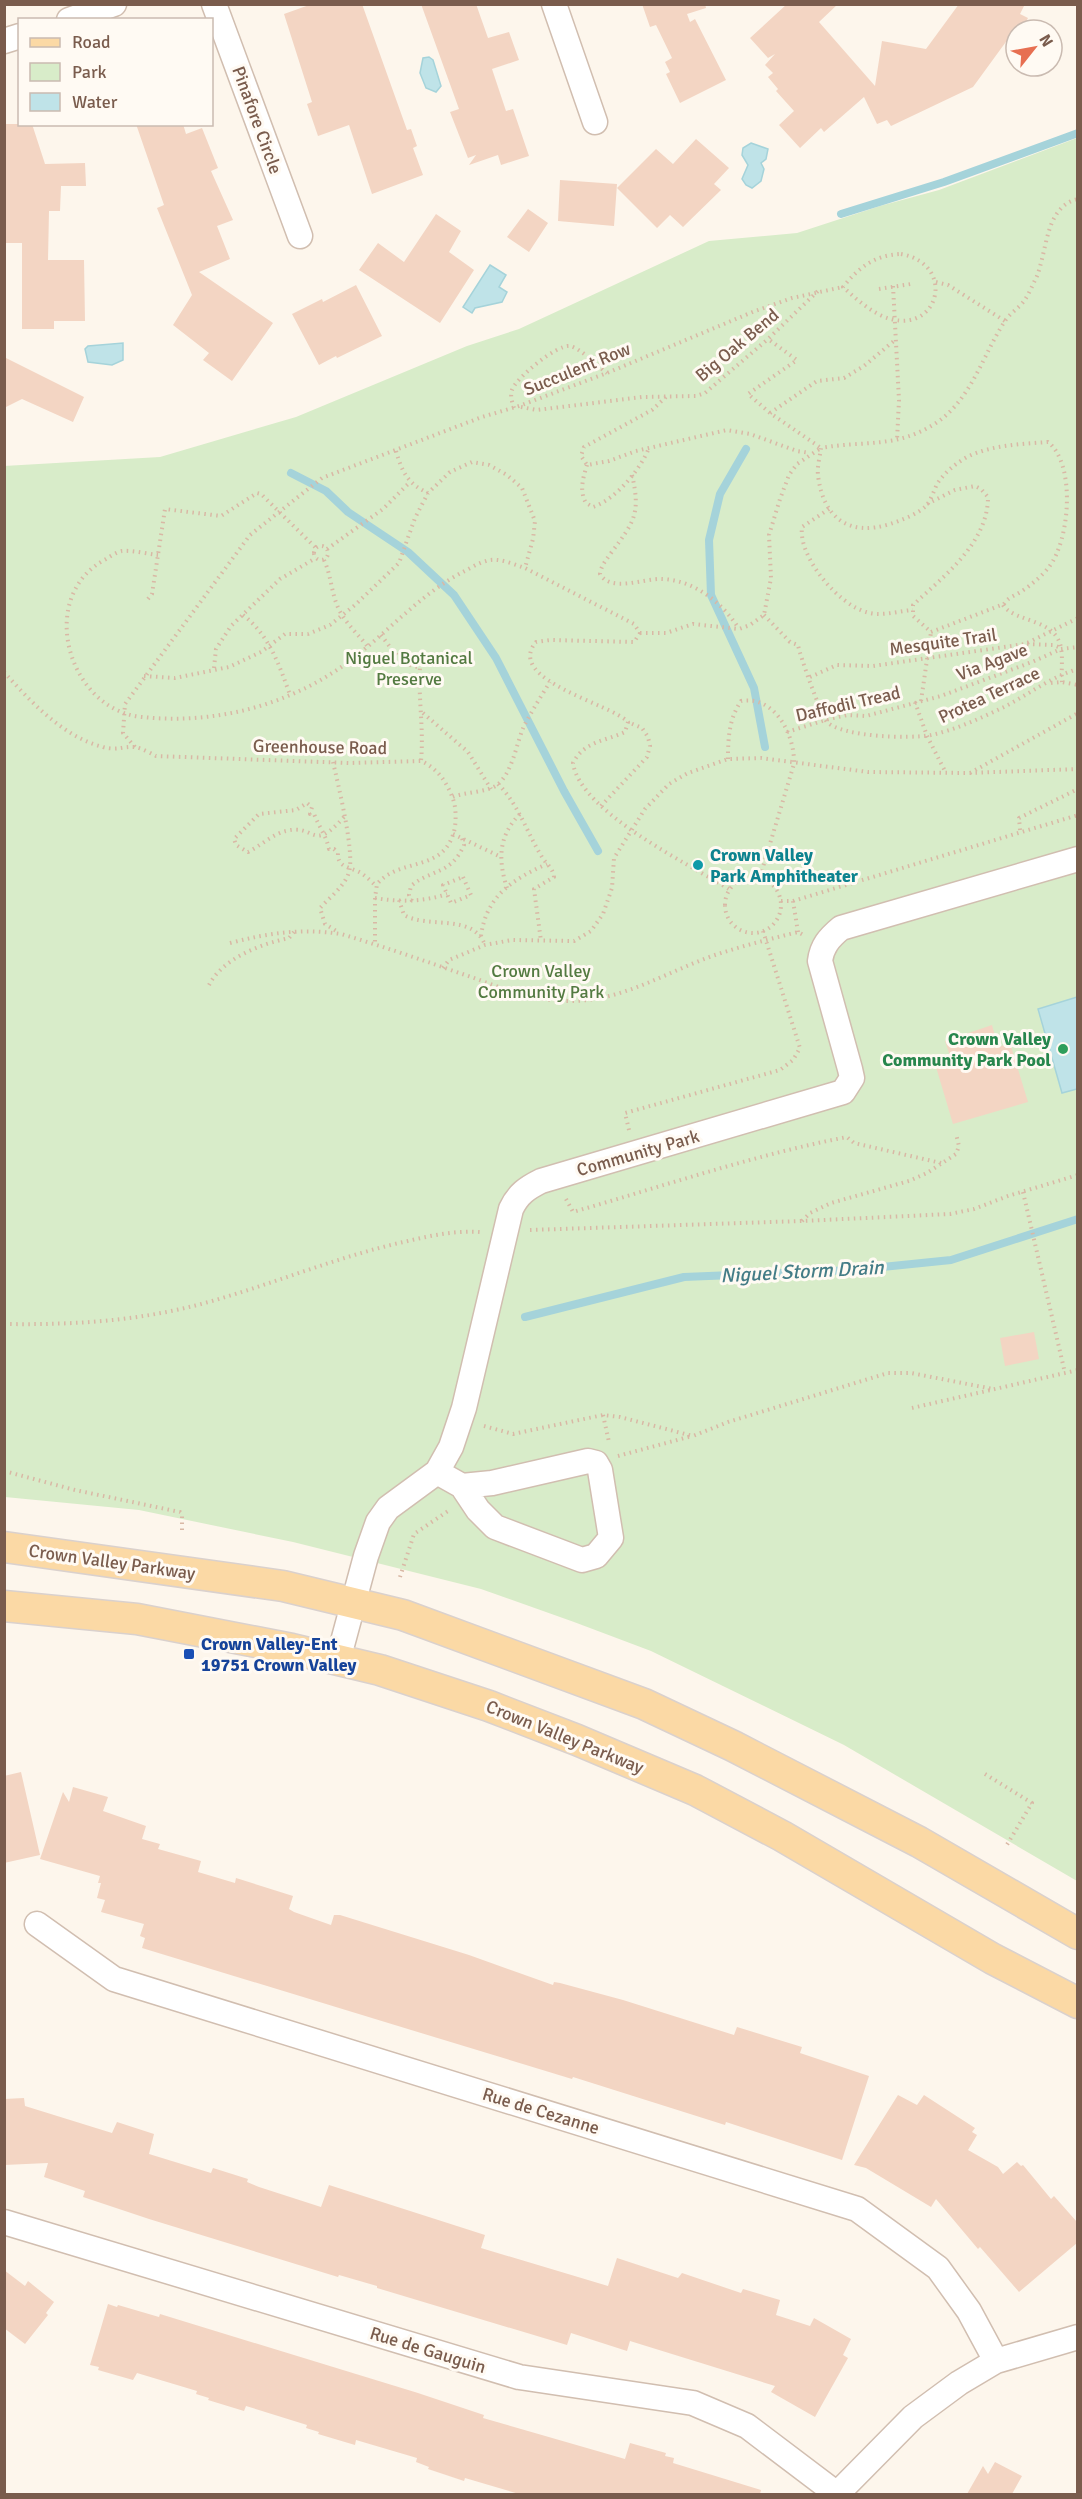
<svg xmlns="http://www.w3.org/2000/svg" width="1082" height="2499" viewBox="0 0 1082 2499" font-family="Signika,sans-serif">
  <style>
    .green { fill: #d8ecc9 }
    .water { fill: #bfe3e8; stroke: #a5d3da; stroke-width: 1.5 }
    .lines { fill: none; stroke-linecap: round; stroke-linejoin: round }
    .stream { stroke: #a5d3da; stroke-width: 8 }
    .building { fill: #f3d5c3 }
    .minor-casing { stroke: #d1beb0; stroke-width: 27 }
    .major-casing { stroke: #dad1cd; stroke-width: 33 }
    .path { stroke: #d9b8a5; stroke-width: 4; stroke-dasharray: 1.5 4.5; stroke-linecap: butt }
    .minor { stroke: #fff; stroke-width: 24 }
    .major { stroke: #fbd9a5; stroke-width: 30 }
    .culture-dot { fill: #0f9aa8; stroke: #fffaf3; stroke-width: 2 }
    .leisure-dot { fill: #2e9e5b; stroke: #fffaf3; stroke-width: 2 }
    .transit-dot { fill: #1a4fb4; stroke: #fffaf3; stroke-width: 2 }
    .labels { text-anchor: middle; stroke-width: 6; stroke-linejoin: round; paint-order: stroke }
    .street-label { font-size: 18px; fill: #7a5c4d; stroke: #fffaf3 }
    .park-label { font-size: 18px; fill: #537a41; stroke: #fffaf3 }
    .culture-label { font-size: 18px; font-weight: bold; fill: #0d838f; stroke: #fffaf3; text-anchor: start }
    .leisure-label { font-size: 18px; font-weight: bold; fill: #27864d; stroke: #fffaf3; text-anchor: end }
    .transit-label { font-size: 18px; font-weight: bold; fill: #164399; stroke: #fffaf3; text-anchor: start }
    .water-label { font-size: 20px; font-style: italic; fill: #437c86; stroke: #fffaf3 }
  </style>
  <rect width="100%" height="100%" fill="#fdf6ec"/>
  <path class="green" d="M1077 138V1881L844 1745 651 1651 574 1622 481 1589 293 1542 139 1510 5 1497 4 466 160 457 296 417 467 346 519 329 709 241 797 233 880 206 939 190Z"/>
  <path class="water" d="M429 57 433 60 441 86 436 92 426 88 420 73 423 58Z
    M751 143 768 149 766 159 761 163 764 169 761 181 752 188 746 185 742 179 748 165 742 155 743 148Z
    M490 265 506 275 499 287 507 292 502 302 475 308 472 313 463 307Z
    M123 343V360L112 365 88 362 85 349 88 346Z
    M1077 997V1089L1062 1093 1038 1009Z"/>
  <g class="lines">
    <path class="stream" d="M841 214 944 182 1078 133
      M746 449 720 494 709 540 711 595 754 688 765 747
      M291 473 326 491 348 512 408 552 454 595 496 658 564 791 598 851
      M525 1317 684 1277 853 1270 951 1260 1078 1219"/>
  </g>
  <path class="building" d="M312 4H362L407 130 411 129 417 146 413 148 423 175 372 194 349 125 318 136 307 104 312 102 284 14Z
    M421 4H476L488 38 509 32 519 60 492 69 506 111 513 109 529 156 501 165 498 155 469 165 476 155 468 158 450 112 459 109Z
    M642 4H705L706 8 687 14 690 22 695 19 726 80 680 103 666 74 670 72 665 62 672 58 656 25 650 27Z
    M787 4H838L819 22 875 86 882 41 926 49 959 4H1025L1020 14 1028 18 1022 30H1016L1015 42 1008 39 973 87 891 126 887 120 877 124 864 97 824 132 821 128 800 148 779 125 794 111 776 91 778 89 768 77 773 73 765 65 775 54 768 58 750 38Z
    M4 124H32L45 164 85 163 86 186H61L60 211H49L48 260H84L85 321H54V329H22V243H4Z
    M136 124H183L186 134 202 128 218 168 211 171 233 220 217 226 230 259 199 272 273 323 232 381 203 360 209 353 173 325 192 295 157 208 164 205Z
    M696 139 729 168 714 184 721 190 683 227 670 215 657 228 617 188 656 149 673 164Z
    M560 180 617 184 614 226 558 221Z
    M528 209 548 223 529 252 507 237Z
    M436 214 461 231 449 252 474 270 440 323 359 270 378 243 404 262Z
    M356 285 382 336 337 358 336 356 319 365 292 314 322 299 323 302Z
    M4 357 84 397 73 422 22 399 4 408Z
    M992 1025 998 1047 1010 1043 1028 1102 953 1124 936 1067 952 1062 945 1041Z
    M1034 1332 1039 1359 1005 1366 1000 1338Z
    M21 1772 40 1855 4 1863V1776Z
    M73 1787 108 1797 103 1811 146 1826 142 1839 160 1844 158 1849 201 1861 198 1872 235 1883 236 1878 293 1896 289 1909 294 1912 331 1925 334 1915H340L469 1955 553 1985 554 1982 560 1983 623 2000 734 2035 737 2027 802 2047 800 2053 869 2076 842 2160 726 2122 725 2125 573 2077 572 2079 142 1948 145 1938 140 1936 144 1924 101 1912 105 1900 97 1898 101 1883H98L100 1876 40 1859 63 1792 69 1802Z
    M898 2095 917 2105 924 2095 975 2128 972 2132 977 2135 968 2150 998 2167 1003 2174 1017 2162 1021 2166 1023 2165 1051 2199 1054 2196 1077 2222V2243L1019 2292 980 2247 978 2249 936 2199 931 2207 866 2168 854 2165Z
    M24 2098 25 2106 112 2133 117 2122 154 2134 149 2154 211 2173 213 2168 248 2179 247 2182 259 2187 321 2207 329 2185 485 2235 481 2248 608 2286 617 2258 678 2278 682 2273 741 2293 743 2289 780 2300 776 2315 810 2326 814 2318 851 2339 843 2355 848 2358 815 2417 771 2392 775 2386 630 2341 627 2351 571 2333 567 2345 377 2288V2286L339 2275 338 2277 149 2219 83 2197 85 2191 44 2177 48 2163 4 2165V2099Z
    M4 2270 25 2286 28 2281 54 2302 46 2313 48 2315 25 2344 4 2328Z
    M108 2304 117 2307 118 2305 159 2317 160 2314 418 2393 484 2415 483 2418 625 2459 630 2443 666 2453 665 2456 674 2458 673 2463 761 2490 760 2494H519L465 2478 464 2481 428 2469 429 2467 416 2462 417 2458 356 2440 355 2445 318 2434 319 2432 306 2428 307 2425 246 2406 244 2411 208 2400 209 2398 196 2394 197 2391 137 2373 133 2380 98 2370 99 2367 90 2365Z
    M995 2462 1022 2476 1012 2494H967L983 2466 988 2474Z"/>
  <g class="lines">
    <g class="minor-casing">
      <path id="minor" d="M214 4 300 236
        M554 4 595 122
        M69 20 114 4
        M4 41 20 36
        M437 1472 462 1486 478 1510 495 1527 582 1560 596 1556 611 1538 600 1470 596 1463 588 1461 492 1483 462 1486
        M338 1660 366 1556 378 1522 388 1508 437 1472 451 1447 464 1408 511 1209C518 1194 527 1188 541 1181L843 1092 852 1078 850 1069 820 961C822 946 829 938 841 928L1078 859
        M37 1924 114 1979 857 2209 938 2268 969 2311 996 2361
        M4 2222 519 2377 693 2403 747 2426 837 2494
        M837 2494 913 2417 959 2383 996 2361 1078 2337"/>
    </g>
    <g class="major-casing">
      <path id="major" d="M4 1547 283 1586 403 1615 644 1704 733 1746 919 1842 1078 1934
        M4 1606 137 1619 292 1649 380 1670 489 1706 577 1740 695 1790 782 1836 993 1959 1078 2003"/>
    </g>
    <path class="path" d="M901 254C960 265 937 342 880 315 866 308 854 297 843 287 859 267 875 255 901 254Z
      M936 282 948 285 1005 321
      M893 286 899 400 897 440
      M879 289 911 284
      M666 397 652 410 584 447 581 456 587 465 609 461 636 451 727 430 750 434 797 451 810 453
      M521 407 537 410 642 397 696 396 705 393 768 339 818 291
      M514 408C512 402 510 396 512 390 516 378 557 344 570 346 582 349 597 366 607 373
      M770 413 817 381 844 378 864 366 895 340
      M396 451C402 472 408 484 428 493
      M587 465C583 478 579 491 586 503L593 507C616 499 640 470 649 448
      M632 475C641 514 634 522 611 553 606 560 601 566 600 574 611 593 644 578 662 579 694 580 723 603 739 629
      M927 504 955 490 975 486 981 489 988 497C988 543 944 576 913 605V616L931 632
      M829 509 802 527C798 557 838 604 866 612 882 617 897 611 913 610
      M314 553a7 7 0 1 1 14 0a7 7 0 1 1-14 0Z
      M327 549 383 509 409 483
      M158 555C147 554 133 550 122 551 117 552 111 556 106 559 35 596 68 710 142 717 207 724 274 709 329 675 377 646 412 599 461 573 469 569 478 563 486 561 498 557 513 564 525 568L634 624 640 633
      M324 560C331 575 331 590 337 605 343 621 358 634 368 647
      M148 599 152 594 165 509 221 516 257 493 261 494 316 548
      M1003 605C1015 623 1056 618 1061 648 1063 659 1061 671 1062 682
      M243 615C269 635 279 664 290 695
      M764 615 790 642 798 645C800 656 821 715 827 722 843 737 909 739 931 735 955 730 981 718 1004 707 1028 695 1052 676 1078 669
      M931 632 1004 604C1008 597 1015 596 1022 591 1031 585 1042 576 1049 567 1070 540 1076 464 1048 442 1021 444 991 445 967 457 955 464 945 472 937 484 934 491 931 499 927 505 918 514 902 520 890 524 849 537 823 518 818 475 817 467 820 456 821 448 864 440 896 449 936 423 972 399 983 354 1005 321 1010 313 1019 308 1024 301 1029 294 1033 284 1037 276 1044 258 1046 230 1056 215 1061 207 1068 201 1078 199
      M640 633 634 642 550 640 536 642C504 680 612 704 628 722L625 732C606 741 584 741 573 763 580 812 689 864 729 889
      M640 633H666L693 624 739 629 750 625 764 615 771 578 769 535 780 499 789 475 797 464 821 448 770 413 748 394 797 360 768 339
      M381 635C392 649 402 667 420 667 418 698 424 729 421 761
      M1027 644 1053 645 1061 648
      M214 668 216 649 231 626 280 579 316 558
      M4 672C30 701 63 737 103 747 119 751 122 746 135 747 141 748 150 753 156 756L349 763 421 761C437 768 447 782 453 799 456 807 456 818 455 827 446 874 401 856 377 884L375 898V944
      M144 676 175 678 229 667 261 652 285 634H308L330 625 355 605 399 563 415 518 428 493 450 472 472 462 489 465 507 475 522 488 535 521 533 539 525 568
      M810 677 837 665 873 666 1025 644 1078 618
      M1051 683 1062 682 1078 685
      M921 701 931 632
      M915 702 927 736 946 773
      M423 713 468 752 491 789
      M787 732 829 719 847 715 866 716 941 696 1032 662 1061 649 1078 647
      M135 747 123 733 125 704 250 535 322 478 482 417 519 406 607 373 755 311 792 298 843 287
      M728 759C728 738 729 719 741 701 774 695 795 734 794 764L760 877
      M333 762C338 784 355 853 349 872 345 886 330 897 320 908L325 924 338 932
      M970 773 1078 713
      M498 784C519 805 527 833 542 857 546 864 553 868 554 877L534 889 541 941
      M453 797C465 792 488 792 497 785 513 772 516 744 524 726 532 711 541 696 550 682
      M601 806 647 757 650 746 648 737 642 728 628 722
      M344 817C311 854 316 823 286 831 273 834 260 846 248 852L236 845 234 839 259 814 296 810 307 803 312 807 310 814H314C319 827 326 835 329 849H334L338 853C337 868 351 867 361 873 367 877 372 882 376 886
      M1020 830 1019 818 1078 789
      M453 834 501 857
      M725 905a28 28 0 1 1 56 0a28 28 0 1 1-56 0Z
      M463 877 471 895 451 903 443 885Z
      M507 888C498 860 498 836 520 814
      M375 898C399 902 423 902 447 894
      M399 900 404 915C428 929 473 913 485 945
      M412 901 409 895 411 886C431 869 451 875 464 845L462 838
      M781 901H793L798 932
      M793 901 1078 815
      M481 936C486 896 513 879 547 864
      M230 943C269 933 300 928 341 934 385 947 428 962 471 977 502 988 534 1001 568 1001 621 1002 666 972 715 955 742 946 770 939 798 932L805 936
      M443 968 449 960 485 945 512 940 574 941 591 931 603 914 612 888 614 858 645 809 669 784 688 773 728 759 761 758 868 772 969 773 1078 769
      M209 985C223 958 261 944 289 938L294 932
      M629 1130 625 1113 780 1070 793 1060 800 1048 763 931
      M1023 1192 1065 1373
      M566 1199 573 1212C664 1186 754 1155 847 1137L854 1143 941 1163
      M802 1221 810 1213 831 1203 909 1181 927 1173 956 1154 959 1146 956 1134
      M530 1230 802 1221 950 1214 974 1209 1008 1196 1078 1175
      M4 1324C77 1325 142 1321 212 1301 275 1283 335 1258 399 1243 425 1237 453 1230 480 1232
      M912 1408 1078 1370
      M603 1415 609 1442
      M484 1426 513 1434 603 1415 620 1417 693 1436 728 1422 888 1373H911L993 1389
      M618 1456 692 1436
      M4 1471 75 1490 180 1512 182 1514V1530
      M400 1577 414 1534 451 1509
      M985 1774 1032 1803 1005 1848"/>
    <use href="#minor" class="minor"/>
    <use href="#major" class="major"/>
  </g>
  <circle class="culture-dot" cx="698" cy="865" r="6"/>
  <circle class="leisure-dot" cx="1063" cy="1049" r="6"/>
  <rect class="transit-dot" x="183" y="1648" width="12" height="12" rx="3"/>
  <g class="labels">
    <g class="street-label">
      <text transform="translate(257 120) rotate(70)" y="6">Pinafore Circle</text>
      <text transform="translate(737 345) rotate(-40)" y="6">Big Oak Bend</text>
      <text transform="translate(577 369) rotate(-22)" y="6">Succulent Row</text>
      <text transform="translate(943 642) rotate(-8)" y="6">Mesquite Trail</text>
      <text transform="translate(992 662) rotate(-21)" y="6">Via Agave</text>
      <text transform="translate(989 695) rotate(-25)" y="6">Protea Terrace</text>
      <text transform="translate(848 704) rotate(-13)" y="6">Daffodil Tread</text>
      <text transform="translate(320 747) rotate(1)" y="6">Greenhouse Road</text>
      <text transform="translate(638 1153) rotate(-16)" y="6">Community Park</text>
      <text transform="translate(112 1562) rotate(8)" y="6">Crown Valley Parkway</text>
      <text transform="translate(565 1737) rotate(22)" y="6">Crown Valley Parkway</text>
      <text transform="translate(541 2111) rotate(17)" y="6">Rue de Cezanne</text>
      <text transform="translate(428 2350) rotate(17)" y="6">Rue de Gauguin</text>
    </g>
    <g class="park-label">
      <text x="409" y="664">Niguel Botanical<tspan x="409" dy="21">Preserve</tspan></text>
      <text x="541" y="977">Crown Valley<tspan x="541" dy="21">Community Park</tspan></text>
    </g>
    <g class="culture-label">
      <text x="710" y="861">Crown Valley<tspan x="710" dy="21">Park Amphitheater</tspan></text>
    </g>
    <g class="leisure-label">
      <text x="1051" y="1045">Crown Valley<tspan x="1051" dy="21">Community Park Pool</tspan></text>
    </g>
    <g class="transit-label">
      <text x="201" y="1650">Crown Valley-Ent<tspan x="201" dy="21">19751 Crown Valley</tspan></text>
    </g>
    <g class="water-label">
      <text transform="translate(802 1271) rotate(-3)" y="7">Niguel Storm Drain</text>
    </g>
  </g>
  <rect width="1082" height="2499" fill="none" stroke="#7a5c4d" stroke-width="12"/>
  <rect x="18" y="18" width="195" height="108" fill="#fffaf3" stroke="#cabbb1" stroke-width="1.5"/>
  <rect x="30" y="38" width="30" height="9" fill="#fbd9a5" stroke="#cabbb1" stroke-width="1.5"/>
  <text x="72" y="48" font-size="18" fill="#7a5c4d">Road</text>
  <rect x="30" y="63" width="30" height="18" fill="#d8ecc9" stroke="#cabbb1" stroke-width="1.5"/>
  <text x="72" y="78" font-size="18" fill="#7a5c4d">Park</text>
  <rect x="30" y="93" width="30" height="18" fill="#bfe3e8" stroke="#cabbb1" stroke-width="1.5"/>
  <text x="72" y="108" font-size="18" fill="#7a5c4d">Water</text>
  <g transform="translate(1034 48) rotate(59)"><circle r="28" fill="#fffaf3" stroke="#cabbb1" stroke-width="1.5"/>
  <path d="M0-4.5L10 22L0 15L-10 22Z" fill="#e76f51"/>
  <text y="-9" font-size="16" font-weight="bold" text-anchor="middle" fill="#7a5c4d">N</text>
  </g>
</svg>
